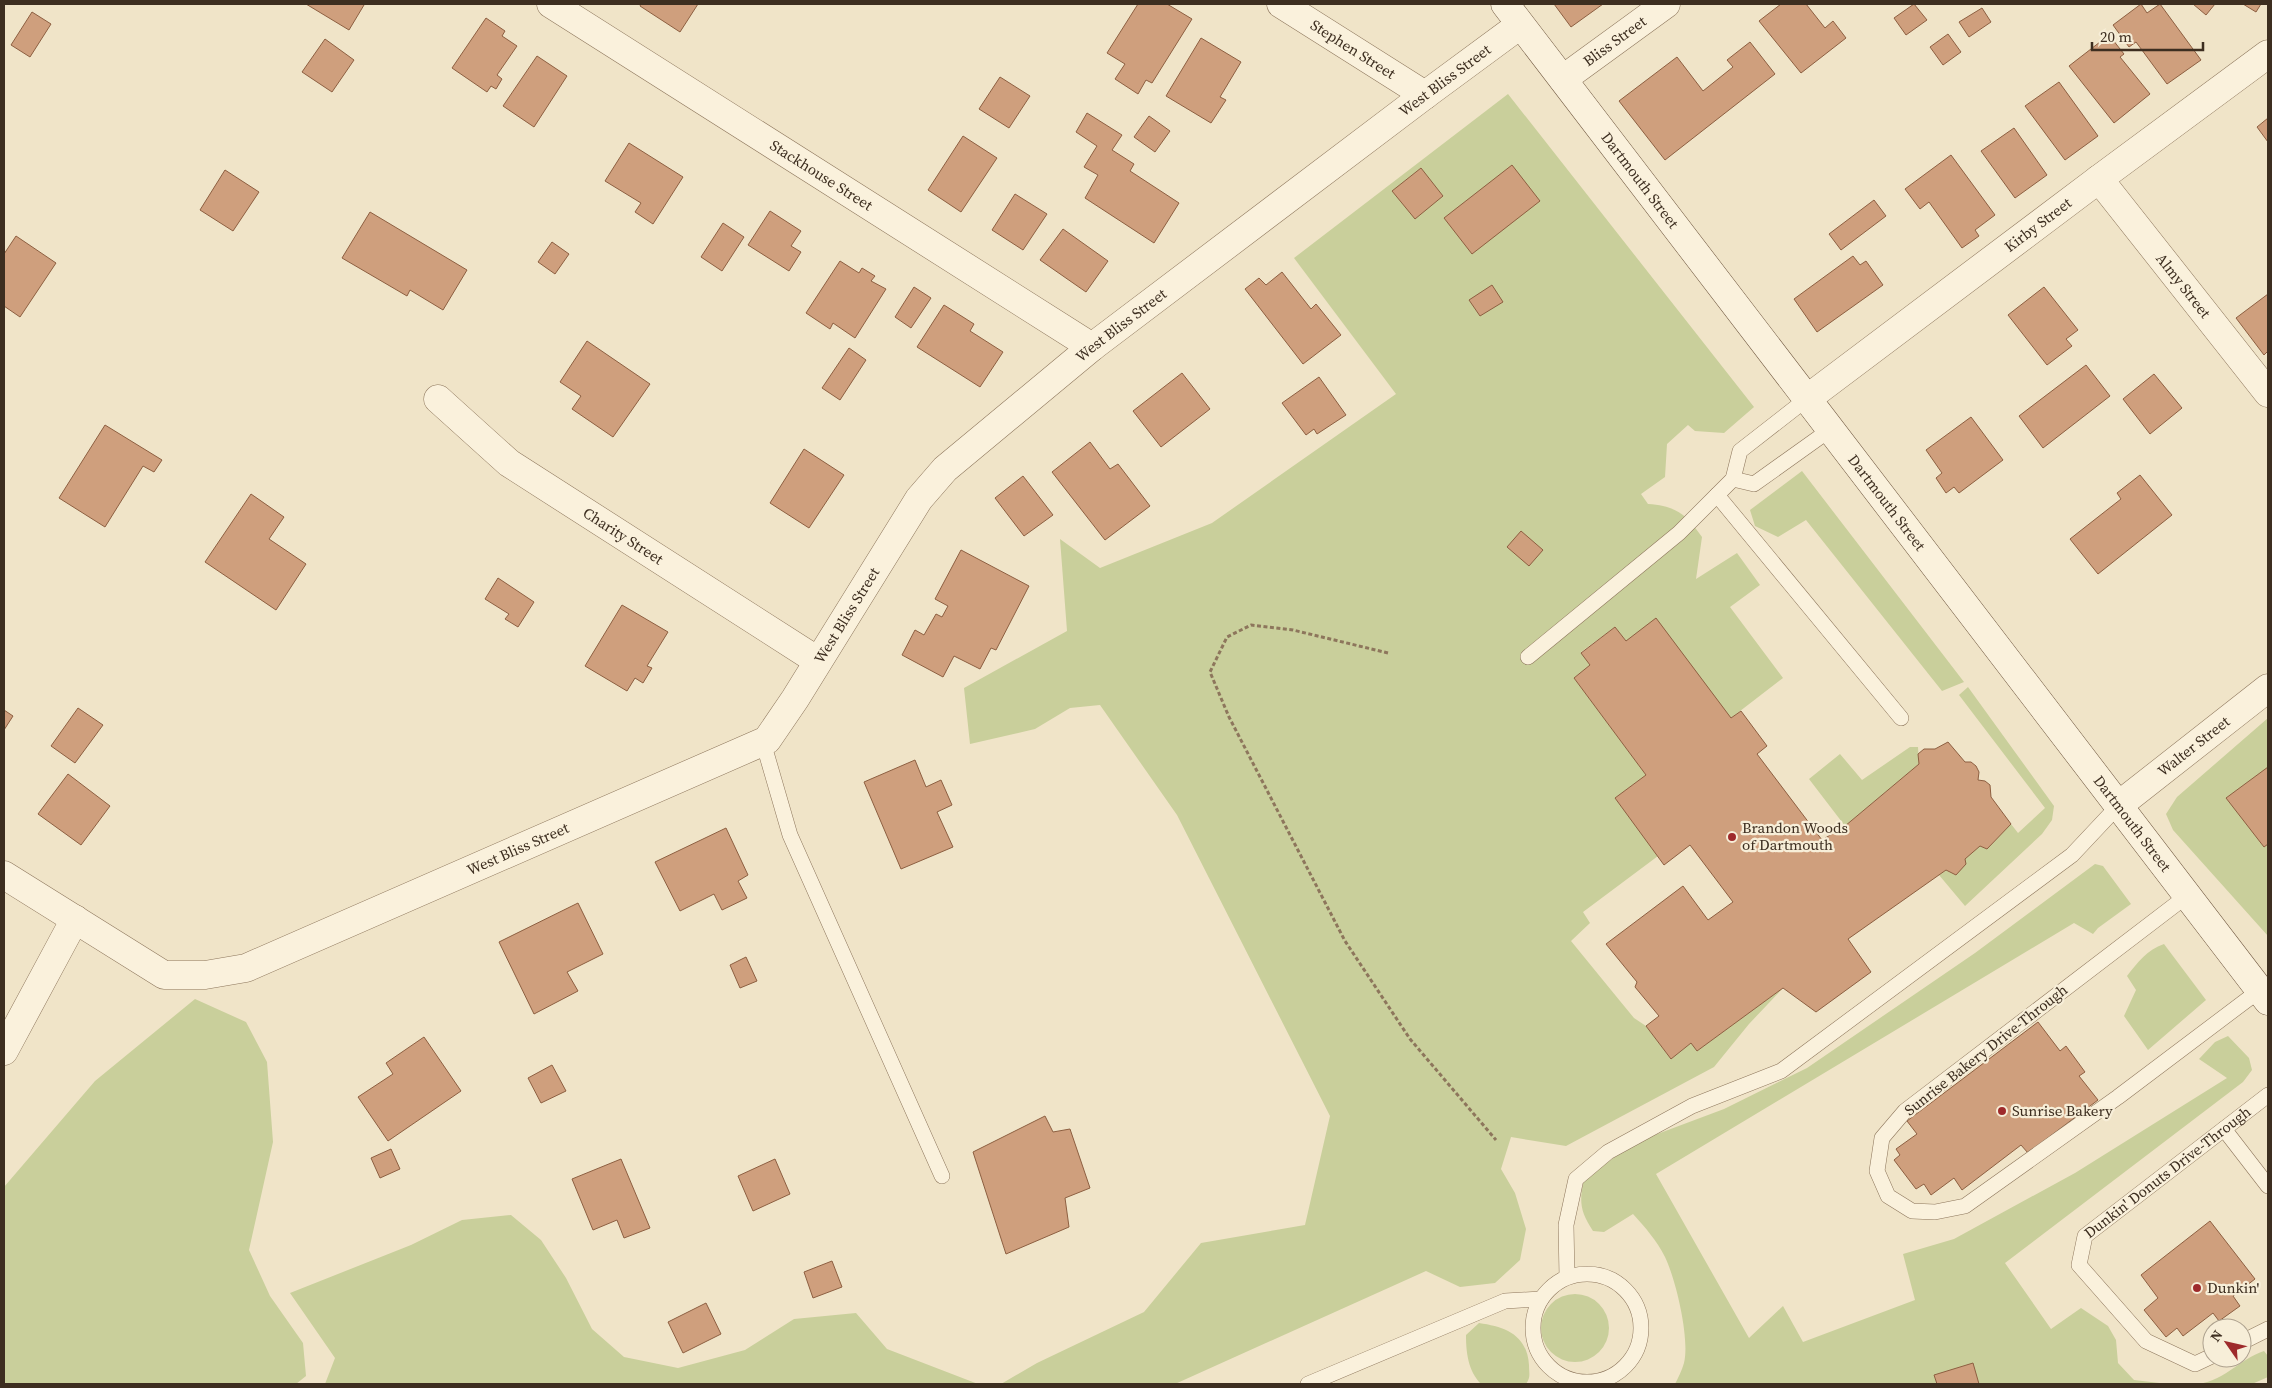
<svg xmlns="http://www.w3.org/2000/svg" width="2272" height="1388" viewBox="0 0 2272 1388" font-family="'Source Serif 4',serif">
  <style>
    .green { fill: #c9cf9b }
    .building { fill: #cf9f7d; stroke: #8d5f41 }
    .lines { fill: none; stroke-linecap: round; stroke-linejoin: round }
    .service-casing { stroke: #8d765c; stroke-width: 16 }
    .minor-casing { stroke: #8d765c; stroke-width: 29 }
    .secondary-casing { stroke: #6f573f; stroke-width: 29 }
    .path { stroke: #8d765c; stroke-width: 3; stroke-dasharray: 4 2.5; stroke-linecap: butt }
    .service { stroke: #faf1dc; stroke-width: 15 }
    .minor { stroke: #faf1dc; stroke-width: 28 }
    .secondary { stroke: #faf1dc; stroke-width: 28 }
    .poi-dot { fill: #9e2a2b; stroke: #f7eed8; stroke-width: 2 }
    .labels { text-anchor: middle; stroke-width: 4.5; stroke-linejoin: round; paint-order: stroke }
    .street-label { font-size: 15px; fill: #3d2e20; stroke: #f7eed8 }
    .poi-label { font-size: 15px; fill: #3d2e20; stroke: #f7eed8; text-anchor: start }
  </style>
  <rect width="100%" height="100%" fill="#f0e4c8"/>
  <path class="green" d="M1508 94 1754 407 1724 433 1695 431 1688 425 1667 444 1665 477 1641 494 1648 504C1676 506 1686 514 1702 537L1696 579 1737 553 1760 585 1730 607 1783 678 1731 718 1626 641 1615 627 1581 652 1590 665 1574 678 1646 775 1615 798 1658 856 1583 912 1590 923 1571 941 1620 1001 1634 1018 1646 1026 1671 1059 1691 1043 1697 1051 1783 988 1749 1024 1714 1067 1566 1146 1511 1137 1501 1169 1515 1193 1526 1229 1520 1260 1495 1283 1460 1287 1426 1271 1175 1384H1001L1037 1363 1144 1312 1201 1243 1305 1225 1330 1116 1177 815 1100 705 1070 708 1035 729 970 744 964 688 1067 631 1060 539 1100 568 1212 523 1396 394 1294 258Z
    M1802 471 1964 682 1942 691 1806 520 1778 537 1755 526 1750 510Z
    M1968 687 2054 806 2052 820 2042 834 1965 906 1939 875 1980 846 1987 849C1996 841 2001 832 2011 824L2018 833 2045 808 1959 695Z
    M2268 718V936L2173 830 2166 814 2177 797Z
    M1910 747H1918L1919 764 1845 826 1809 779 1840 754 1862 780Z
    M2095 864 2103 866 2131 904 2098 928 2093 934 2074 923 1656 1174 1749 1338 1783 1306 1803 1342 1915 1300 1903 1254 1954 1239 2075 1173 2227 1078 2199 1059 2215 1042 2228 1036 2249 1058 2252 1070 2243 1082 2005 1263 2051 1329 2081 1308 2108 1326 2116 1340 2118 1363 2134 1380 2168 1384H1675C1678 1378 1682 1370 1684 1363 1690 1339 1676 1280 1665 1257 1657 1241 1645 1227 1633 1214L1604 1232 1593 1231C1580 1211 1579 1202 1584 1179L1636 1142 1724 1109 1807 1068 1975 953Z
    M2164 944 2206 1000 2148 1050 2124 1016 2136 990 2127 976C2138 962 2147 950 2164 944Z
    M195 999 246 1022 267 1062 273 1142 249 1250 270 1296 303 1343 306 1376 296 1384H4V1187L95 1081Z
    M511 1215 541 1240 566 1278 592 1329 624 1357 678 1368 745 1350 794 1319 856 1313 887 1349 978 1384H325L335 1358 290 1293 411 1245 462 1220Z
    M1541 1328a34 34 0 1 1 68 0a34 34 0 1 1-68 0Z
    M1479 1323C1506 1327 1527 1335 1529 1365 1529 1373 1531 1377 1526 1384H1481C1468 1371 1466 1352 1466 1335Z
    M2264 1351 2268 1356V1377L2252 1384H2193C2222 1384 2239 1359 2264 1351Z"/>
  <path class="building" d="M306 4H362L364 5 349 30Z
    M641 4H698L680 32 640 6Z
    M1138 4H1167L1192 19 1152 83 1146 80 1138 94 1115 79 1125 64 1107 53Z
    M1554 4H1603L1571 27Z
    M1781 4H1806L1825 28 1833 21 1846 38 1801 73 1759 21Z
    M1914 4 1927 20 1906 35 1894 18Z
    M2141 4 2147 13 2160 4 2201 60 2167 84 2136 42 2129 47 2113 25Z
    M2193 4H2215L2206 15Z
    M2243 4H2261L2256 12Z
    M1982 8 1991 22 1969 37 1959 22Z
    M32 12 51 24 30 57 11 45Z
    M486 18 505 31 502 36 517 46 497 75 502 79 496 89 491 86 487 92 452 68Z
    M1948 34 1961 52 1943 65 1930 47Z
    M2109 35 2124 54 2120 57 2150 94 2114 123 2069 66Z
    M1201 38 1241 62 1220 97 1226 100 1211 123 1166 96Z
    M325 39 354 60 332 92 302 72Z
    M1750 42 1775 74 1665 160 1619 101 1677 57 1703 91 1733 67 1727 60Z
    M537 56 567 76 534 127 503 106Z
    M1000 77 1030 96 1009 128 979 109Z
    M2059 82 2098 136 2065 160 2025 106Z
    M1087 113 1122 135 1112 150 1134 164 1130 171 1179 203 1154 243 1085 198 1098 175 1084 167 1097 146 1076 132Z
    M1149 116 1170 131 1155 152 1134 137Z
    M2268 118V142L2257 127Z
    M2014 128 2047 175 2015 198 1981 151Z
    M963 136 997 158 961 212 928 190Z
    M629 143 683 177 653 224 635 212 641 203 605 181Z
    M1951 155 1995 215 1975 230 1979 236 1962 248 1929 202 1920 209 1905 189Z
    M1512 165 1540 201 1472 254 1444 218Z
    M1421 168 1443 196 1415 219 1392 191Z
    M225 170 259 192 233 231 200 210Z
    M1015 194 1047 214 1023 250 992 230Z
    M1874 200 1886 216 1841 250 1829 234Z
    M770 211 801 231 791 246 801 252 789 271 748 245Z
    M370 212 467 270 443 310 410 290 407 296 342 258Z
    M723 223 744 237 722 271 701 257Z
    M1063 229 1108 261 1086 292 1040 260Z
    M16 236 56 263 20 317 4 306V254Z
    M552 242 569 254 555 274 538 262Z
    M1853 256 1860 265 1866 261 1883 285 1817 332 1794 299Z
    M840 261 859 273 862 268 875 276 871 281 886 289 855 338 833 323 830 329 806 313Z
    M1282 272 1311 309 1316 304 1341 335 1303 364 1245 289 1259 278 1266 285Z
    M1492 285 1503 302 1480 316 1469 300Z
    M914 287 931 298 911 328 895 317Z
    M2044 287 2078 330 2066 339 2072 346 2047 365 2008 315Z
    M2268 294V351L2264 355 2236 318Z
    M944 305 974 324 970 331 1003 352 980 387 917 347Z
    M587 341 650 384 613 437 572 409 581 396 560 382Z
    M849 348 866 360 840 400 822 388Z
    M2086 365 2110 396 2043 448 2019 416Z
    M1182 373 1210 409 1161 447 1133 411Z
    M2154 374 2182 408 2150 434 2123 399Z
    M1319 377 1346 415 1317 434 1314 429 1306 435 1282 403Z
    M1971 417 2003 460 1959 493 1954 487 1946 493 1936 478 1942 473 1926 450Z
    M105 425 162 460 154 472 143 466 105 527 59 498Z
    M1090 442 1110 469 1118 464 1150 506 1105 540 1052 472Z
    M804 449 844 475 809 528 770 503Z
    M2140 475 2172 515 2098 574 2070 539 2121 499 2117 493Z
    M1023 476 1053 515 1024 536 995 498Z
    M251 494 284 517 269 539 306 564 276 610 205 562Z
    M1521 531 1543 550 1529 566 1507 547Z
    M961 550 1029 586 996 650 991 648 980 669 954 656 943 677 902 655 915 630 924 635 936 614 942 617 948 606 935 599Z
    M498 578 534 602 518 627 505 619 509 614 485 599Z
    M622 605 668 632 647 666 652 668 643 683 635 678 627 691 585 666Z
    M1656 618 1731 718 1741 711 1767 746 1757 754 1822 840 1845 826 1919 764 1918 754 1924 749H1935L1948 742 1965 762H1971L1976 766 1979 772 1978 780 1985 781 1990 785 1991 797 2011 824 1987 849 1980 846 1965 859 1966 864 1956 875 1946 870 1848 939 1871 972 1816 1012 1783 988 1697 1051 1691 1043 1671 1059 1646 1026 1659 1016 1635 987 1637 982 1606 944 1683 886 1708 920 1733 902 1690 845 1664 865 1615 798 1646 775 1574 678 1590 665 1581 653 1615 627 1626 641Z
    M78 708 103 725 75 763 51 746Z
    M4 710 13 716 4 730Z
    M915 760 926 787 941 780 952 805 937 812 953 847 901 869 864 782Z
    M2268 767V844L2264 847 2226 798Z
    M68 774 110 806 81 845 38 814Z
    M726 828 748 875 738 881 747 898 722 910 714 894 680 911 655 862Z
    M578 903 603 954 567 972 578 991 534 1014 499 942Z
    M746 957 757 981 740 988 730 965Z
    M2038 1022 2060 1051 2066 1046 2085 1072 2079 1076 2098 1100 2028 1153 2021 1145 1962 1190 1954 1178 1931 1195 1924 1184 1916 1189 1894 1160 1900 1155 1896 1149 1917 1134 1907 1121Z
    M424 1037 461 1091 388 1141 358 1097 393 1074 386 1063Z
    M552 1065 566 1091 541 1103 528 1078Z
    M1045 1116 1053 1132 1070 1129 1090 1188 1065 1198 1069 1227 1006 1254 973 1152Z
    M391 1149 400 1169 380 1178 371 1158Z
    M621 1159 650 1228 624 1238 617 1220 593 1230 572 1179Z
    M775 1159 790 1194 753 1211 738 1176Z
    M2210 1221 2255 1279 2233 1296 2240 1306 2219 1321 2213 1313 2183 1336 2177 1328 2166 1337 2144 1310 2158 1298 2141 1275Z
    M832 1261 842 1287 813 1298 804 1272Z
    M706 1303 721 1334 683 1353 668 1322Z
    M1973 1363 1979 1384H1937L1934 1375Z"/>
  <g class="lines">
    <g class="service-casing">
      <g id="service">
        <path d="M1733 479 1754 484 1831 429"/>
        <path d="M1717 495 1901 718"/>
        <path d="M1528 657 1679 533 1733 479 1740 451 1808 398"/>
        <path d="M763 742 790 835 942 1176"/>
        <path d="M2188 895 1905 1111 1882 1138 1877 1171 1888 1196 1912 1211 1935 1212 1965 1206 2118 1097 2260 990"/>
        <path d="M2224 1129 2268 1186"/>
        <circle cx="1587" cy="1328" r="54"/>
        <path d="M1567 1277 1566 1225 1576 1179 1608 1152 1692 1106 1781 1071 2072 855 2119 805"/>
        <path d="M2242 1342 2268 1329"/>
        <path id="s1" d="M2212 1356 2195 1364 2146 1341 2079 1265 2085 1236 2268 1095"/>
        <path d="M1308 1384 1505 1301 1541 1299"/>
      </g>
    </g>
    <g class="minor-casing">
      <g id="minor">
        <path id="s2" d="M551 4 1092 347"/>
        <path id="s3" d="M1281 4 1425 95"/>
        <path id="s4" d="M1563 79 1666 4"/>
        <path id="s5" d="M2099 179 2268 393"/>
        <path id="s6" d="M1808 398 2099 179 2268 54"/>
        <path id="s7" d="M438 399 509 463 818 661"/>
        <path id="s8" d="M2119 805 2268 688"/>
        <path id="s9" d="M4 875 164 975H205L246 968 767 740 795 699 919 499 945 469 1092 347 1425 95 1520 25"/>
        <path d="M4 1051 75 919"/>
      </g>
    </g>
    <g class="secondary-casing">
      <g id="secondary">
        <path id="s10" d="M1505 4 2268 1001"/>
      </g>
    </g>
    <path class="path" d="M1388 653 1293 630 1251 625 1227 637 1210 672 1229 717 1345 941 1410 1039 1496 1140"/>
    <use href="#service" class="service"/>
    <use href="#minor" class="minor"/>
    <use href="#secondary" class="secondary"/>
  </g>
  <g class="poi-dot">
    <circle cx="1732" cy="837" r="5"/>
    <circle cx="2002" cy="1111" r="5"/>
    <circle cx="2197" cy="1288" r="5"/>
  </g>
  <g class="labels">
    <g class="street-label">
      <text dy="5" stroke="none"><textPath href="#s4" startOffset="64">Bliss Street</textPath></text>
      <text dy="5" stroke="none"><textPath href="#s3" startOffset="85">Stephen Street</textPath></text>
      <text dy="5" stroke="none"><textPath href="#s9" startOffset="1798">West Bliss Street</textPath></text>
      <text dy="5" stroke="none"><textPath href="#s2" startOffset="320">Stackhouse Street</textPath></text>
      <text dy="5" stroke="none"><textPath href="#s10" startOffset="222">Dartmouth Street</textPath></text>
      <text dy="5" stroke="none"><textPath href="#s6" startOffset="288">Kirby Street</textPath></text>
      <text dy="5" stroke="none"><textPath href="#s5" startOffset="136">Almy Street</textPath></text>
      <text dy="5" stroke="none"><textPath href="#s9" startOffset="1392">West Bliss Street</textPath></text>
      <text dy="5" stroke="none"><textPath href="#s10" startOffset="628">Dartmouth Street</textPath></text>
      <text dy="5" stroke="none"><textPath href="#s7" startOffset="231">Charity Street</textPath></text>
      <text dy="5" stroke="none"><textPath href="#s9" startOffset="988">West Bliss Street</textPath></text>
      <text dy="5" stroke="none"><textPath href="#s8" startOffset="95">Walter Street</textPath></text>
      <text dy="5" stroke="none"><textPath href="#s10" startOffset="1032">Dartmouth Street</textPath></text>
      <text dy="5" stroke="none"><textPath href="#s9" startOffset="568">West Bliss Street</textPath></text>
      <text transform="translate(1986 1050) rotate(-38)" y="5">Sunrise Bakery Drive-Through</text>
      <text dy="5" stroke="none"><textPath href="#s1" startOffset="308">Dunkin' Donuts Drive-Through</textPath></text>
    </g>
    <g class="poi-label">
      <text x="1742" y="833">Brandon Woods<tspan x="1742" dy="17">of Dartmouth</tspan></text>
      <text x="2012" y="1116">Sunrise Bakery</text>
      <text x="2207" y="1293">Dunkin'</text>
    </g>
  </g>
  <rect width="2272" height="1388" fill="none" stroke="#3d2e20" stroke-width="10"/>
  <g transform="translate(2227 1343) rotate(304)"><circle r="24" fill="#f7eed8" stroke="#ada18e"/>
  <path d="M0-4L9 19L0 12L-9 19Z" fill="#9e2a2b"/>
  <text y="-8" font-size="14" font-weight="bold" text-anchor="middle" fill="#3d2e20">N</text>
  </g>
  <path d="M2092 42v8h111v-8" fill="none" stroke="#3d2e20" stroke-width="2.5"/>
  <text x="2100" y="42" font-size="15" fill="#3d2e20" stroke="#f7eed8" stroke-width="4" paint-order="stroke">20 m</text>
</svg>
